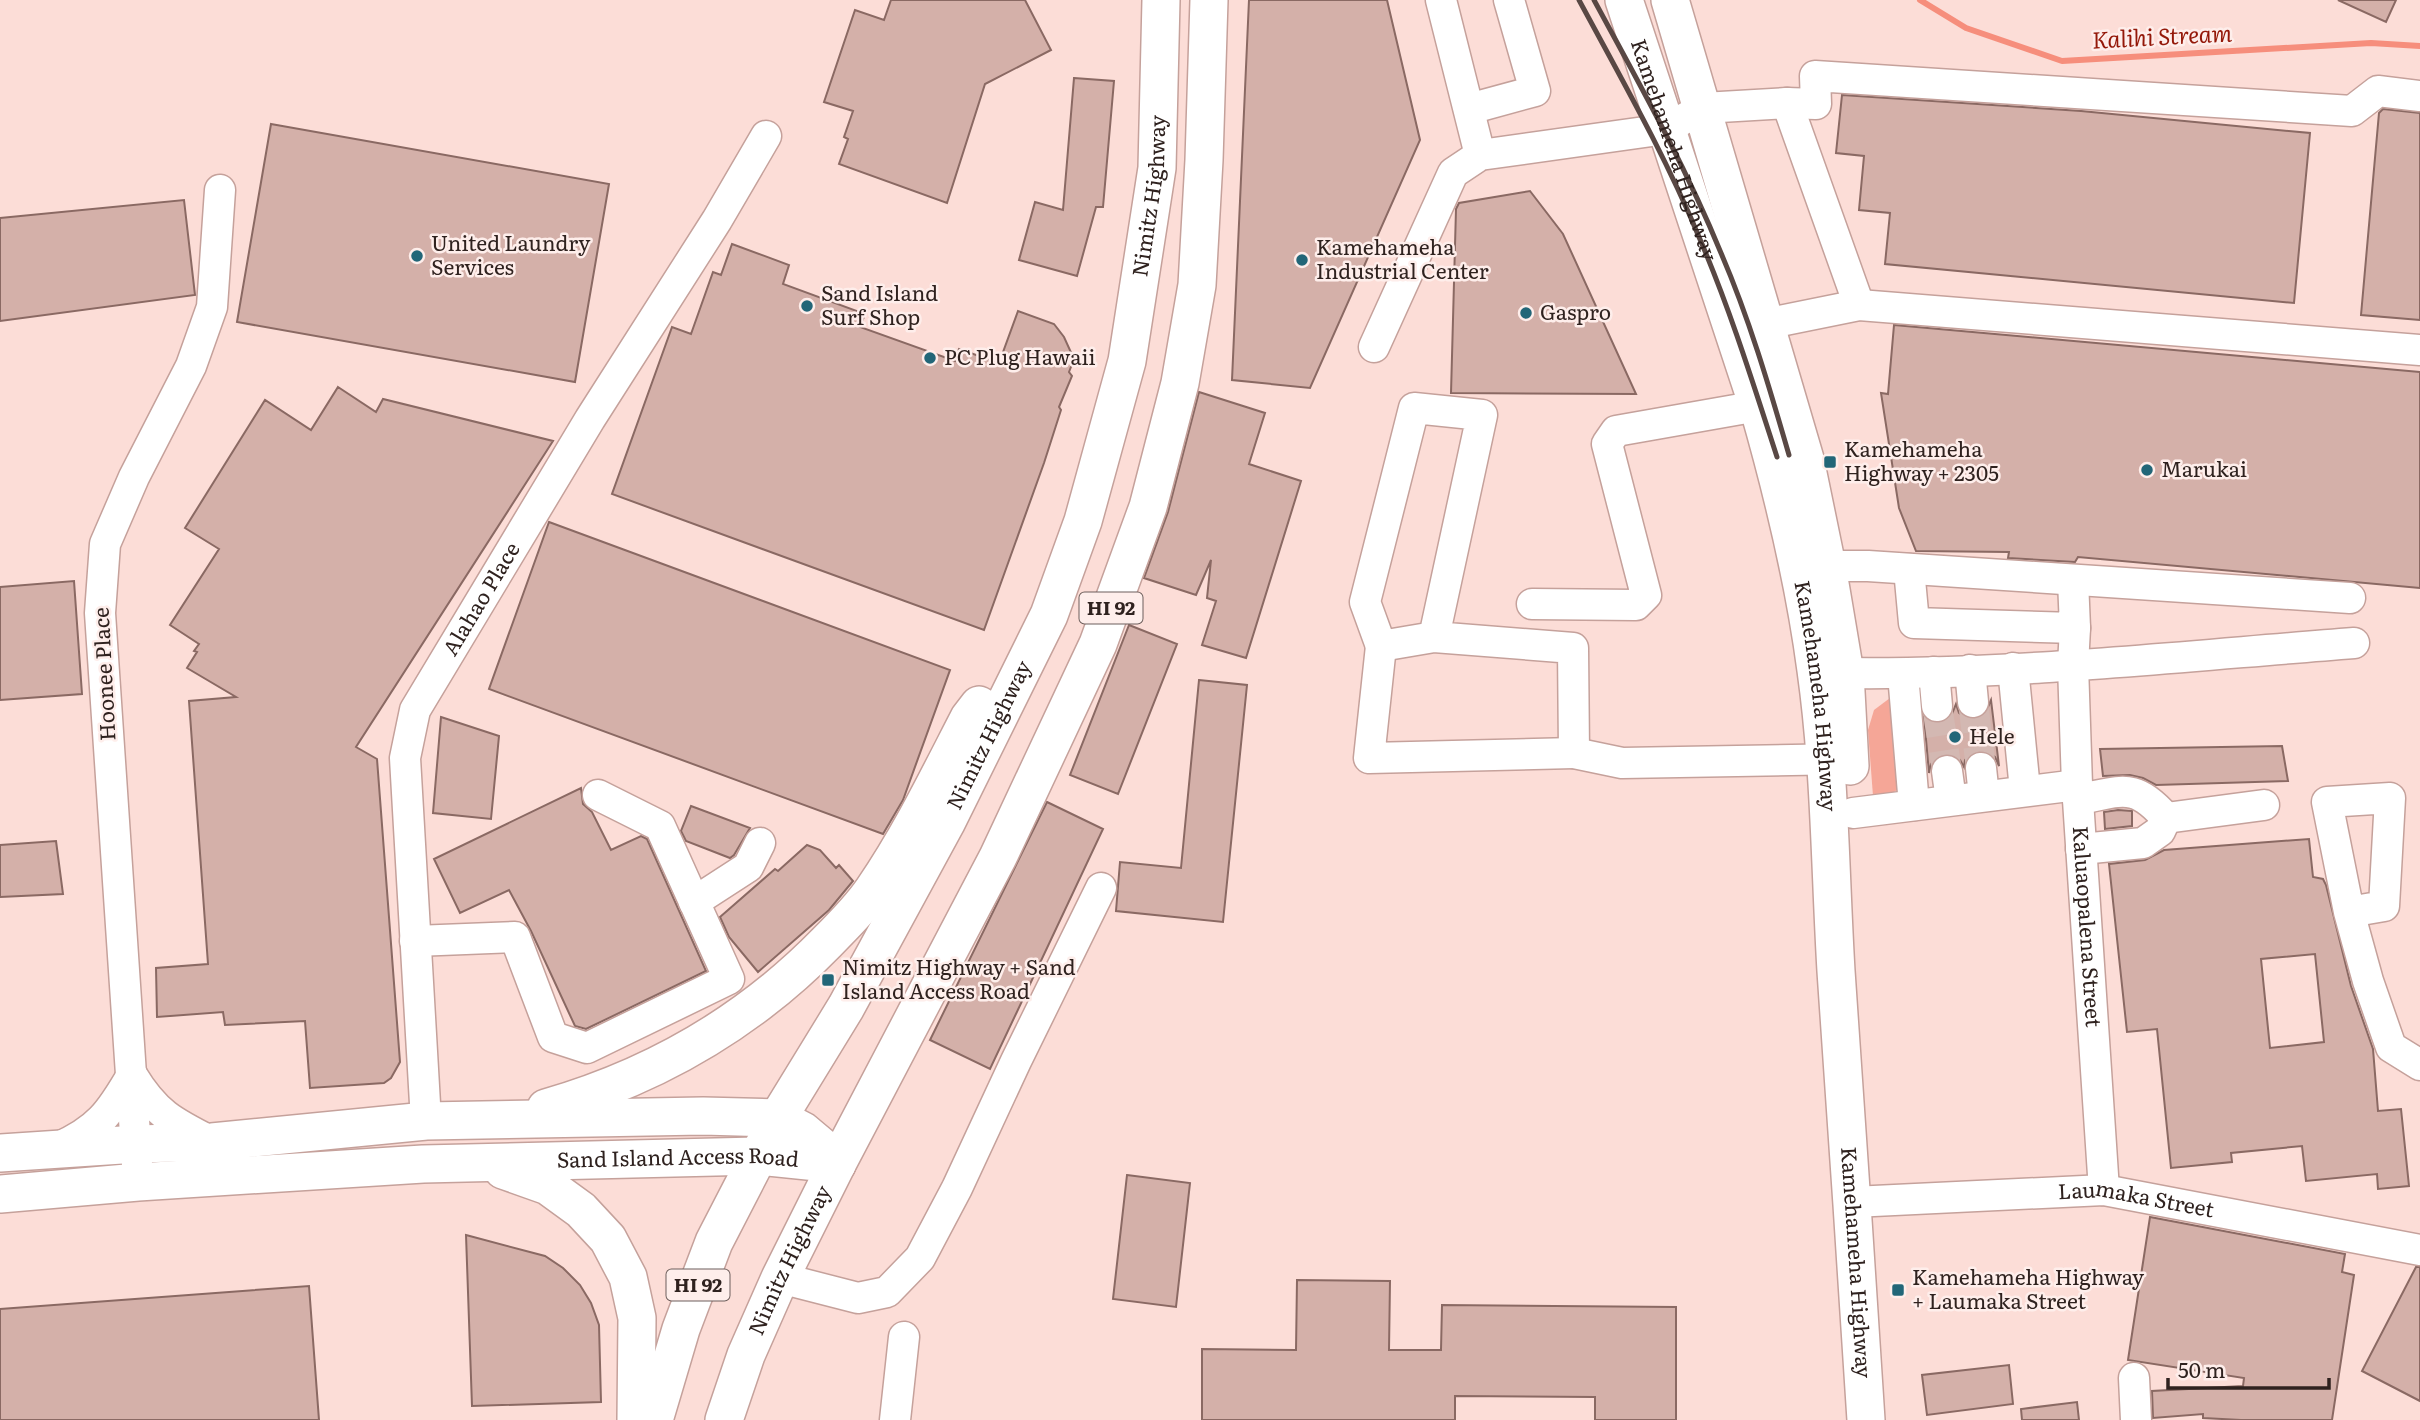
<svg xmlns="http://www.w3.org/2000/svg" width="2420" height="1420" viewBox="0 0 2420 1420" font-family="Literata,serif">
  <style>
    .green { fill: #f5a697 }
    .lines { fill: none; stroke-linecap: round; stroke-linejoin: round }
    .stream { stroke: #f68e7c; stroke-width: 6 }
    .building { fill: #d4b0a9; stroke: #8a6963; stroke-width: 2; fill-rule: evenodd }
    .minor-tunnel { stroke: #d3b8b2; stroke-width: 30; stroke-dasharray: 30 15; stroke-linecap: butt }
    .minor-casing { stroke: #c5a19b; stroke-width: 33 }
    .major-casing { stroke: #c5a19b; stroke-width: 40 }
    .minor { stroke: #fff; stroke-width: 30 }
    .major { stroke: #fff; stroke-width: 37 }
    .rail { stroke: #594844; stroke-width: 5 }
    .poi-dot { fill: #226678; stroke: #feeeeb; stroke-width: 2.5 }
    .labels { text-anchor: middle; stroke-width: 5; stroke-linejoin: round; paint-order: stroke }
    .shield { fill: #feeeeb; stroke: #6d5f5c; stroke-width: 2 }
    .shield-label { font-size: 19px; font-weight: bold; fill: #2f221f }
    .street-label { font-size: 21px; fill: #2f221f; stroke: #feeeeb }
    .poi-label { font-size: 21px; fill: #2f221f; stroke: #feeeeb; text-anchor: start }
    .water-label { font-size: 23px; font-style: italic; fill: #941809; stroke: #feeeeb }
  </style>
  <rect width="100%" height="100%" fill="#fcddd7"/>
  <path class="green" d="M1890 698 1901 787 1883 800 1873 796 1868 730 1874 710Z"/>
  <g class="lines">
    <path class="stream" d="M1920 0 1966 28 2062 61 2371 43 2420 46"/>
  </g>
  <path class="building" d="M891 0H1025L1051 50 985 84 947 203 839 164 848 139 844 137 853 111 824 102 855 10 884 20Z
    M1249 0H1387L1420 140 1310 388 1232 380Z
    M2338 0H2396L2386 22Z
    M1074 78 1114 81 1103 207H1096L1077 276 1019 260 1035 202 1063 210Z
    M1842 95 2081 111 2310 133 2294 303 1885 264 1890 213 1859 210 1864 156 1836 153Z
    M2383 109 2420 113V320L2361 315 2379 113Z
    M271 124 609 184 575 382 237 322Z
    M1530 191 1563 234 1636 394 1451 393 1456 209 1459 203Z
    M184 200 195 295 0 321V218Z
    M732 244 789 265 783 284 865 314 860 327 955 361 959 349 999 363 1018 311 1054 324 1064 337 1074 359 1069 372 1072 376 1059 407 1061 410 1044 463 984 630 612 494 672 327 691 334 713 272 721 275Z
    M1894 325 2420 372V588L2078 557 2075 562 2008 558 2009 552 1916 551 1899 508 1881 393 1888 394Z
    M338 387 376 412 383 399 553 441 356 747 377 759 400 1062 391 1078 384 1083 310 1088 305 1021 225 1025 223 1012 157 1017 156 968 208 964 189 701 236 697 187 668 197 652 194 651 199 644 170 625 219 549 185 528 265 400 311 430Z
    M1199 392 1265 413 1249 464 1301 481 1246 658 1202 645 1216 601 1207 598 1211 560 1196 595 1144 578 1168 512Z
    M549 522 950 670 903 800 883 834 489 689Z
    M74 581 82 694 0 700V587Z
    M1129 625 1177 644 1118 794 1070 775Z
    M1199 680 1247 685 1223 922 1116 911 1120 862 1181 868Z
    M1991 700 1999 766 1995 757 1987 752 1980 751 1971 754 1965 760 1964 767 1960 760 1954 755 1945 754 1936 758 1931 764 1929 773 1924 717 1930 722 1938 723 1946 721 1952 714 1956 704 1959 713 1965 718 1975 719 1984 716Z
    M441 717 499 736 491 819 433 813Z
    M2282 746 2288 781 2156 785 2143 778 2130 775 2103 776 2100 749Z
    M581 788 583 804 592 812 611 850 641 836 647 839 706 971 586 1029 575 1026 531 931 509 890 460 913 434 859Z
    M1047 802 1103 829 990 1069 930 1040Z
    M691 806 750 828 734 855 730 858 686 841 681 831Z
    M2118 810 2132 811V826L2105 829 2104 812Z
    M2309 839 2313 877 2323 879 2326 885 2351 986 2373 1049 2378 1111 2401 1109 2409 1186 2378 1189 2377 1174 2306 1181 2302 1146 2231 1153 2232 1162 2171 1168 2157 1029 2127 1032 2109 864 2145 860 2164 850ZM2315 954 2324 1042 2270 1048 2261 959Z
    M56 841 63 894 0 897V845Z
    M807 845 820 850 836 868 839 865 853 881 829 910 758 972 729 937 720 917 775 869 778 871Z
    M1127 1175 1190 1183 1176 1307 1113 1299Z
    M2150 1217 2345 1254 2342 1272 2354 1275 2332 1420H2241L2203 1418V1414L2153 1418 2152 1391 2243 1386 2244 1378 2128 1360Z
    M466 1235 545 1256 563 1268 580 1285 591 1303 599 1325 601 1402 472 1406Z
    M2416 1267H2420V1401L2362 1371Z
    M1297 1280 1390 1281 1389 1350H1441L1442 1305 1676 1307V1420H1595V1397L1455 1396V1420H1202V1349L1296 1350Z
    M309 1286 319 1420H0V1309Z
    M2009 1365 2013 1404 1927 1415 1922 1375Z
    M2077 1402 2079 1420H2022L2021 1409Z"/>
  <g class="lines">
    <path class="minor-tunnel" d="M1973 702 1981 768
      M1937 706 1947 771"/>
    <g class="minor-casing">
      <g id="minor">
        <path d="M1441 0 1480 155"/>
        <path d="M1787 103 1859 305"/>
        <path d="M1469 109 1535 91 1509 0"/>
        <path d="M1765 324 1859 305 2420 350"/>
        <path d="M1374 347 1453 173 1480 155 1666 129 1703 108 1787 103 1816 104 1815 76 2352 111 2378 91 2420 96"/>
        <path d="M1827 566H1868L2350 598"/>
        <path d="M1909 569 1914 623 2075 628 2073 580"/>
        <path d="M1532 604 1636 605 1646 595 1607 444 1616 431 1758 406"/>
        <path id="s1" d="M2075 628 2073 665 2077 785 2104 1190"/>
        <path d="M1434 637 1381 646 1365 602 1414 408 1482 415 1434 637 1573 648 1574 753 1622 763 1846 759"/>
        <path d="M1381 646 1369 758 1574 753"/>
        <path d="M2013 668 2025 790"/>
        <path d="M1970 670 1973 702"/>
        <path d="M1934 672 1937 706"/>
        <path d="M1845 673C2015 675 2185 656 2354 643"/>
        <path d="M1903 674 1914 805"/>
        <path d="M1981 768 1984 796"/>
        <path d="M1947 771 1951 800"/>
        <path d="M2078 799C2122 792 2134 781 2166 818"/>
        <path d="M1853 813 2077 785"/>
        <path d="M2166 818 2264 805"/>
        <path d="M2081 849 2143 843 2160 831 2166 818"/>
        <path d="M694 902 748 867 760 843"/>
        <path d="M2349 912 2384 906 2390 798 2327 802 2349 912 2368 981 2391 1047 2420 1065"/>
        <path d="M415 941 515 937 553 1037 587 1048 729 979 660 826 598 795"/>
        <path d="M132 1075C155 1113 172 1122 212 1142"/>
        <path id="s2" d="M426 1121 405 758 415 710 590 419 717 220 766 136"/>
        <path d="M57 1148C98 1130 110 1113 132 1075"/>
        <path d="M137 1164 100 613 105 544 134 477 191 366 212 307 220 190"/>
        <path id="s3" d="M1853 1202 2104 1190 2420 1250"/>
        <path d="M780 1278 858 1298 887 1292 920 1258 957 1188 1016 1061 1101 888"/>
        <path d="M2134 1378 2136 1420"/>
        <path d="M895 1420 904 1337"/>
      </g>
    </g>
    <g class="major-casing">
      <g id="major">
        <path id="s4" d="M1624 0 1758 406C1783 493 1804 580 1816 670 1830 769 1830 870 1836 971 1846 1121 1857 1270 1866 1420"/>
        <path d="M1670 0 1805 459 1827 566 1845 673 1850 766"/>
        <path d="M546 1108C654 1077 749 1022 827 942 843 926 860 909 873 890 910 836 939 776 969 718L979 705"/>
        <path d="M0 1153 137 1144 212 1142 426 1121 703 1116 778 1118 803 1131 828 1152 837 1164"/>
        <path d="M503 1170 548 1186 581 1210 608 1239 628 1277 637 1318 636 1420"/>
        <path id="s5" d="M0 1194 138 1182 423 1164 757 1156 837 1164"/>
        <path id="s6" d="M654 1420 681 1329 714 1242 778 1118 846 1007 946 823 1049 615 1083 521 1127 361 1157 168 1161 0"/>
        <path id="s7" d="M724 1420 746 1355 780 1278 837 1164 998 857 1098 644 1148 507 1180 383 1197 285 1204 160 1209 0"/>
      </g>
    </g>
    <use href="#minor" class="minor"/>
    <use href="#major" class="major"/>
    <path class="rail" d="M1579 0C1621 78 1665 155 1699 237 1730 309 1753 383 1777 457
      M1594 0C1639 83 1685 165 1721 253 1749 318 1769 386 1789 455"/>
  </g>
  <g class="poi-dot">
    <circle cx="417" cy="256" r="7"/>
    <circle cx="1302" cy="260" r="7"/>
    <circle cx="807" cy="306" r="7"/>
    <circle cx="1526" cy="313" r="7"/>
    <circle cx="930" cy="358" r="7"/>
    <rect x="1823" y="455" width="14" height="14" rx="3.5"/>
    <circle cx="2147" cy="470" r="7"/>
    <circle cx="1955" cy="737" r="7"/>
    <rect x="821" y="973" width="14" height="14" rx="3.5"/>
    <rect x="1891" y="1283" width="14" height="14" rx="3.5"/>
  </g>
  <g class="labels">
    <g class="shield">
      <rect x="1079.5" y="592.5" width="63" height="31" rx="5"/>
      <rect x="666.5" y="1269.5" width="63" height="31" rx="5"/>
    </g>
    <g class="shield-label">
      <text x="1111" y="615">HI 92</text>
      <text x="698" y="1292">HI 92</text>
    </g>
    <g class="street-label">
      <text dy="7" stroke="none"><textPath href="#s4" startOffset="158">Kamehameha Highway</textPath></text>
      <text dy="7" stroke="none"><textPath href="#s6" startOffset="1332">Nimitz Highway</textPath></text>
      <text dy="7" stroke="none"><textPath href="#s2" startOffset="542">Alahao Place</textPath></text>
      <text transform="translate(105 674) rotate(-93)" y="7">Hoonee Place</text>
      <text dy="7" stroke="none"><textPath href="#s4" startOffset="724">Kamehameha Highway</textPath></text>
      <text dy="7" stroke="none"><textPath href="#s6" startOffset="765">Nimitz Highway</textPath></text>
      <text dy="7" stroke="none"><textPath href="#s1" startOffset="299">Kaluaopalena Street</textPath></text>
      <text dy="7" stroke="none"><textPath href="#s5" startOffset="679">Sand Island Access Road</textPath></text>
      <text dy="7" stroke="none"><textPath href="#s3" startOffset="284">Laumaka Street</textPath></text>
      <text dy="7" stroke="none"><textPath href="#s7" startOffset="173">Nimitz Highway</textPath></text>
      <text dy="7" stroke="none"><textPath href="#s4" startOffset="1292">Kamehameha Highway</textPath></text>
    </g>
    <g class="poi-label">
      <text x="431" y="251">United Laundry<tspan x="431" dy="24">Services</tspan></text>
      <text x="1316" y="255">Kamehameha<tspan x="1316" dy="24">Industrial Center</tspan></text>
      <text x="821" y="301">Sand Island<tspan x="821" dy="24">Surf Shop</tspan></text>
      <text x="1540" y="320">Gaspro</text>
      <text x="944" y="365">PC Plug Hawaii</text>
      <text x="1844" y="457">Kamehameha<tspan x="1844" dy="24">Highway + 2305</tspan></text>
      <text x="2161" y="477">Marukai</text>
      <text x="1969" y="744">Hele</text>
      <text x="842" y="975">Nimitz Highway + Sand<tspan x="842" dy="24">Island Access Road</tspan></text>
      <text x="1912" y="1285">Kamehameha Highway<tspan x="1912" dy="24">+ Laumaka Street</tspan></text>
    </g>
    <g class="water-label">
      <text transform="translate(2162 37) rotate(-3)" y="8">Kalihi Stream</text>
    </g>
  </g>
  <path d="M2168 1378v10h161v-10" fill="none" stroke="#2f221f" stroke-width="3.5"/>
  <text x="2178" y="1378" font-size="21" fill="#2f221f" stroke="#feeeeb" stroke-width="5" paint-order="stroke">50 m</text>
</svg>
